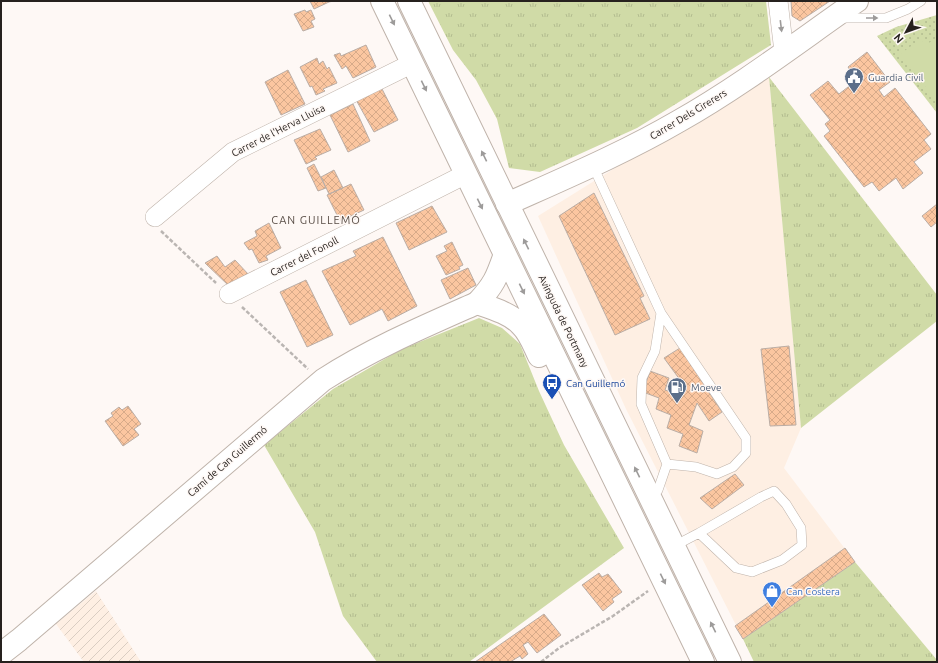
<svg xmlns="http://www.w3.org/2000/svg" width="938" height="663" viewBox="0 0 938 663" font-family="Ubuntu,sans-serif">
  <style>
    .built { fill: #feefe3 }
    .industrial { fill: url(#industrial-furrows) }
    .grass { fill: url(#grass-tufts) }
    .park { fill: url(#park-dots) }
    .pitch { fill: #d0dba7 }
    .building { fill: url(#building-cross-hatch); stroke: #baada5 }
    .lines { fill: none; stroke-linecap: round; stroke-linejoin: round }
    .service-casing { stroke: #bfb3aa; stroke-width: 10 }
    .minor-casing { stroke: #bfb3aa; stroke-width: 20 }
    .tertiary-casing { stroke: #bfb3aa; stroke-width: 24 }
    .primary-casing { stroke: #bfb3aa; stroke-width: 24 }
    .path { stroke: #bab5b2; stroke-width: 2.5; stroke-dasharray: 4 2; stroke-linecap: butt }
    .service { stroke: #fff; stroke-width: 9 }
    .minor { stroke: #fff; stroke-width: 19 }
    .tertiary { stroke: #fff; stroke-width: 22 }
    .primary { stroke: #fff; stroke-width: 22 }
    .oneway { fill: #9d9b9a }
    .labels { text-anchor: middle; stroke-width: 3; stroke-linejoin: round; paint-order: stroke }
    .service-label { font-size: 10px; fill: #4e5e75; stroke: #fef8f5; text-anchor: start }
    .street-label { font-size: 10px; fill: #26211e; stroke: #fef8f5 }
    .transit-label { font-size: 10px; fill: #164399; stroke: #fef8f5; text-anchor: start }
    .shop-label { font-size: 10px; fill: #366cbe; stroke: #fef8f5; text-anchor: start }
    .neighbourhood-label { font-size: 11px; letter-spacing: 1px; fill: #584d46; stroke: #fef8f5 }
  </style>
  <defs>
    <pattern id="industrial-furrows" width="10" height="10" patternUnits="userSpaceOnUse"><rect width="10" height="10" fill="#feefe3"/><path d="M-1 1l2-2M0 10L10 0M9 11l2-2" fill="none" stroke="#dacdc2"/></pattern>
    <pattern id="grass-tufts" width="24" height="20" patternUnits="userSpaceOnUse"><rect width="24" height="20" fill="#d0dba7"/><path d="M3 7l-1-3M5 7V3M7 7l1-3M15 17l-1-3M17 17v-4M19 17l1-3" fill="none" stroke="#b2bc8f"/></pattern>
    <pattern id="park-dots" width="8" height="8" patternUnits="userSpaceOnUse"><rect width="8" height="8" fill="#d0dba7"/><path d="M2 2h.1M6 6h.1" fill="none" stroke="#b2bc8f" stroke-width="1.8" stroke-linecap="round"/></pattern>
    <pattern id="building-cross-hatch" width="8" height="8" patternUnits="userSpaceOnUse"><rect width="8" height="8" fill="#fbc6a0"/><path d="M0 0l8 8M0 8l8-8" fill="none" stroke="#d7aa89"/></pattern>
  </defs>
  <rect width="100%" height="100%" fill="#fef8f5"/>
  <path class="built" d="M769 77 801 428 784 468 855 562 743 639 626 409 538 216 647 148Z"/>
  <path class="industrial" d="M96 591 141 662H84L56 624Z"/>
  <path class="grass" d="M428 1H766L771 45 637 128 540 172 509 168 497 119 476 80 453 50Z
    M769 77 937 295V321L801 428Z
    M479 318 502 328 520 344 539 391 564 445 624 548 469 662H377L343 616 315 532 264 445 333 389 402 349Z
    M855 562 937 660V662H754L743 639Z"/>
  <path class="park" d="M937 15V113L877 36 896 27Z"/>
  <path class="pitch" d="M937 37V102L900 54 921 39 926 45Z"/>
  <path class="building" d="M310 1H333L329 2 314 9Z
    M791 1H830L800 21 792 16Z
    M305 10 306 12 311 10 315 19 311 21 314 27 303 31 294 14Z
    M366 45 376 67 353 78 346 66 342 69 334 55 340 53 341 56Z
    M867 52 890 82 879 90 884 97 895 88 931 134 924 140 931 149 914 162 923 173 903 189 896 178 879 191 872 182 864 187 824 136 830 131 825 124 830 120 810 95 828 81 839 94 857 80 848 67Z
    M317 58 319 64 323 61 327 69 329 67 337 83 323 89 325 91 316 95 312 86 310 87 300 67Z
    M288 70 305 104 281 115 265 82Z
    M381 87 398 120 374 132 355 98Z
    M353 104 370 141 348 152 330 115Z
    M320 129 331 150 315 157 317 159 306 164 294 140Z
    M314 164 326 188 318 191 307 168Z
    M334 170 343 188 329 194 321 177Z
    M351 184 364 210 340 221 327 195Z
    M594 193 644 296 640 298 650 319 615 335 559 216Z
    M937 204V222L931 227 922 216Z
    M432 206 447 232 409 250 396 223Z
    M269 223 281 248 266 256 268 260 259 263 252 249 249 250 244 243 257 236 255 231Z
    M383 237 417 306 388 321 382 309 350 325 322 271 356 256 353 251Z
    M452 242 463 265 459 267 460 269 446 275 436 256 447 251 444 246Z
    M217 256 225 267 235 260 249 275 229 286 205 263Z
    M468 268 476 285 450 299 441 280Z
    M306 280 333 335 307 347 280 292Z
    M789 346 796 425 770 426 761 349Z
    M680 348 722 412 709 421 697 403 689 425 703 431 697 453 679 446 683 434 667 428 671 415 656 409 659 398 643 392 650 371 669 378 665 390 680 395 683 384 664 358Z
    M128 406 141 424 134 429 139 435 123 446 105 421 113 416 111 413 119 407 122 410Z
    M735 474 744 485 712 509 700 498Z
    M845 548 855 562 743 639 735 626Z
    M599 573 602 577 608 574 622 592 612 599 614 602 603 611 582 585Z
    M544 614 561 635 537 653 528 642 523 645 528 654 522 659 520 656 510 662H475Z"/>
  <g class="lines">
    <g class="service-casing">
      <path id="service" d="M840 18H886L908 9 921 1
        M593 166 661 313 655 351 642 378 641 404 667 464 658 490 651 498
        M661 313 746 438V453L733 467 717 474 696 467 667 464
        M674 546 699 533 736 568 752 572 782 560 802 545 801 528 786 504 774 491 761 497 699 533"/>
    </g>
    <g class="minor-casing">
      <path id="minor" d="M778 1 784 52
        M155 217 233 152 413 63
        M229 294 466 174"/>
    </g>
    <g class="tertiary-casing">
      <path id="tertiary" d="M507 204C565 178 624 153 679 121 741 86 798 42 857 1
        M1 654 19 640 323 380C371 349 425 326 477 303"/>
    </g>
    <g class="primary-casing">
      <path id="primary" d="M382 1 703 662
        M409 1 730 662
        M505 254C497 277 494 285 477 303 492 308 512 314 522 326 530 334 534 346 539 356"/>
    </g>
    <path class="path" d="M161 231 216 283
      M242 307 308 369
      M541 662 559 648 613 616 648 591"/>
    <use href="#service" class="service"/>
    <use href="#minor" class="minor"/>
    <use href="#tertiary" class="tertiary"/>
    <use href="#primary" class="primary"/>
  </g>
  <defs><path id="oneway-solid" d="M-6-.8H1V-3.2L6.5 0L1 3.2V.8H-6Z"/></defs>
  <g class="oneway">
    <use href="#oneway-solid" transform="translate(872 18)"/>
    <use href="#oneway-solid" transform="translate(392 20) rotate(64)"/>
    <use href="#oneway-solid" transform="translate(781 26) rotate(83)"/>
    <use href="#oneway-solid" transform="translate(424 86) rotate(64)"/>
    <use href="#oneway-solid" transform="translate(484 156) rotate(-116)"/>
    <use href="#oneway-solid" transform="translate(480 204) rotate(64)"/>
    <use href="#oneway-solid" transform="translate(526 244) rotate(-116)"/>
    <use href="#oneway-solid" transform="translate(522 289) rotate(64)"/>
    <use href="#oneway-solid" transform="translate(637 472) rotate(-116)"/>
    <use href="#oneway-solid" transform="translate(663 579) rotate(64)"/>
    <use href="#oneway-solid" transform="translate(713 627) rotate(-116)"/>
  </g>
  <defs>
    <g id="civic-pin" transform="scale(1)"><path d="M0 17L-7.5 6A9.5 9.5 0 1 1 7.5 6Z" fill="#5c6f8a" stroke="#fef8f5"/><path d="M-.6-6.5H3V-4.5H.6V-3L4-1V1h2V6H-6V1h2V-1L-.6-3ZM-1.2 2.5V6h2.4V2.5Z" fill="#fff"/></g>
    <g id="bus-pin" transform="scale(1)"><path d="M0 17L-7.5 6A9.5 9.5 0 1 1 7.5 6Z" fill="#1a4fb4" stroke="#fef8f5"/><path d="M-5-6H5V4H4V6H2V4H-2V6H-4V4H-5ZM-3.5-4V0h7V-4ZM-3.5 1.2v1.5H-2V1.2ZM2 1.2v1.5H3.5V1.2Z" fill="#fff"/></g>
    <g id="fuel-pin" transform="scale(1)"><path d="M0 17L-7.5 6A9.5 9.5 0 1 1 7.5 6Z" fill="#5c6f8a" stroke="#fef8f5"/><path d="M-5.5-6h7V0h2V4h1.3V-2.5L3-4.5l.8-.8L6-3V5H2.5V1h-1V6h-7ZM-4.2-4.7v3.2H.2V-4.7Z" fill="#fff"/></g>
    <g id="shop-pin" transform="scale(1)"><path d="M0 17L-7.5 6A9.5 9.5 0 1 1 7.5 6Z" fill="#3f7fe0" stroke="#fef8f5"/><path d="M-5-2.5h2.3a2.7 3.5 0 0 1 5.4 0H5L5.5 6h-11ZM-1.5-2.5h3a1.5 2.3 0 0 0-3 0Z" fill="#fff"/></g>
  </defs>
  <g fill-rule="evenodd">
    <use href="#civic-pin" x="854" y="77"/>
    <use href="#bus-pin" x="552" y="383"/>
    <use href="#fuel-pin" x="677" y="387"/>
    <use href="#shop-pin" x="772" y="591"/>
  </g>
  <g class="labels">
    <g class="service-label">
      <text x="868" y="81">Guardia Civil</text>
      <text x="691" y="391">Moeve</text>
    </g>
    <g class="street-label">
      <text transform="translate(688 114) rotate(-31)" y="4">Carrer Dels Cirerers</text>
      <text transform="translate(278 130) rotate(-27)" y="4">Carrer de l'Herva Lluisa</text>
      <text transform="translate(304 256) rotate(-27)" y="4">Carrer del Fonoll</text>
      <text transform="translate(564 321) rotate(64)" y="4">Avinguda de Portmany</text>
      <text transform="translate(227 461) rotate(-41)" y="4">Camí de Can Guillermó</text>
    </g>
    <g class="transit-label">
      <text x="566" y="387">Can Guillemó</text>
    </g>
    <g class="shop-label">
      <text x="786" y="595">Can Costera</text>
    </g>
    <g class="neighbourhood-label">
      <text x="316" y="224">CAN GUILLEMÓ</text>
    </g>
  </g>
  <rect width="938" height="663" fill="none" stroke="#26211e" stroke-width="4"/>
  <g transform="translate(906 32) rotate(229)" stroke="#fef8f5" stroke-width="3" paint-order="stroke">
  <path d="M0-3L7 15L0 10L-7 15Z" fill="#26211e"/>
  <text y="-6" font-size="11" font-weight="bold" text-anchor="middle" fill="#26211e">N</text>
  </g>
</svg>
